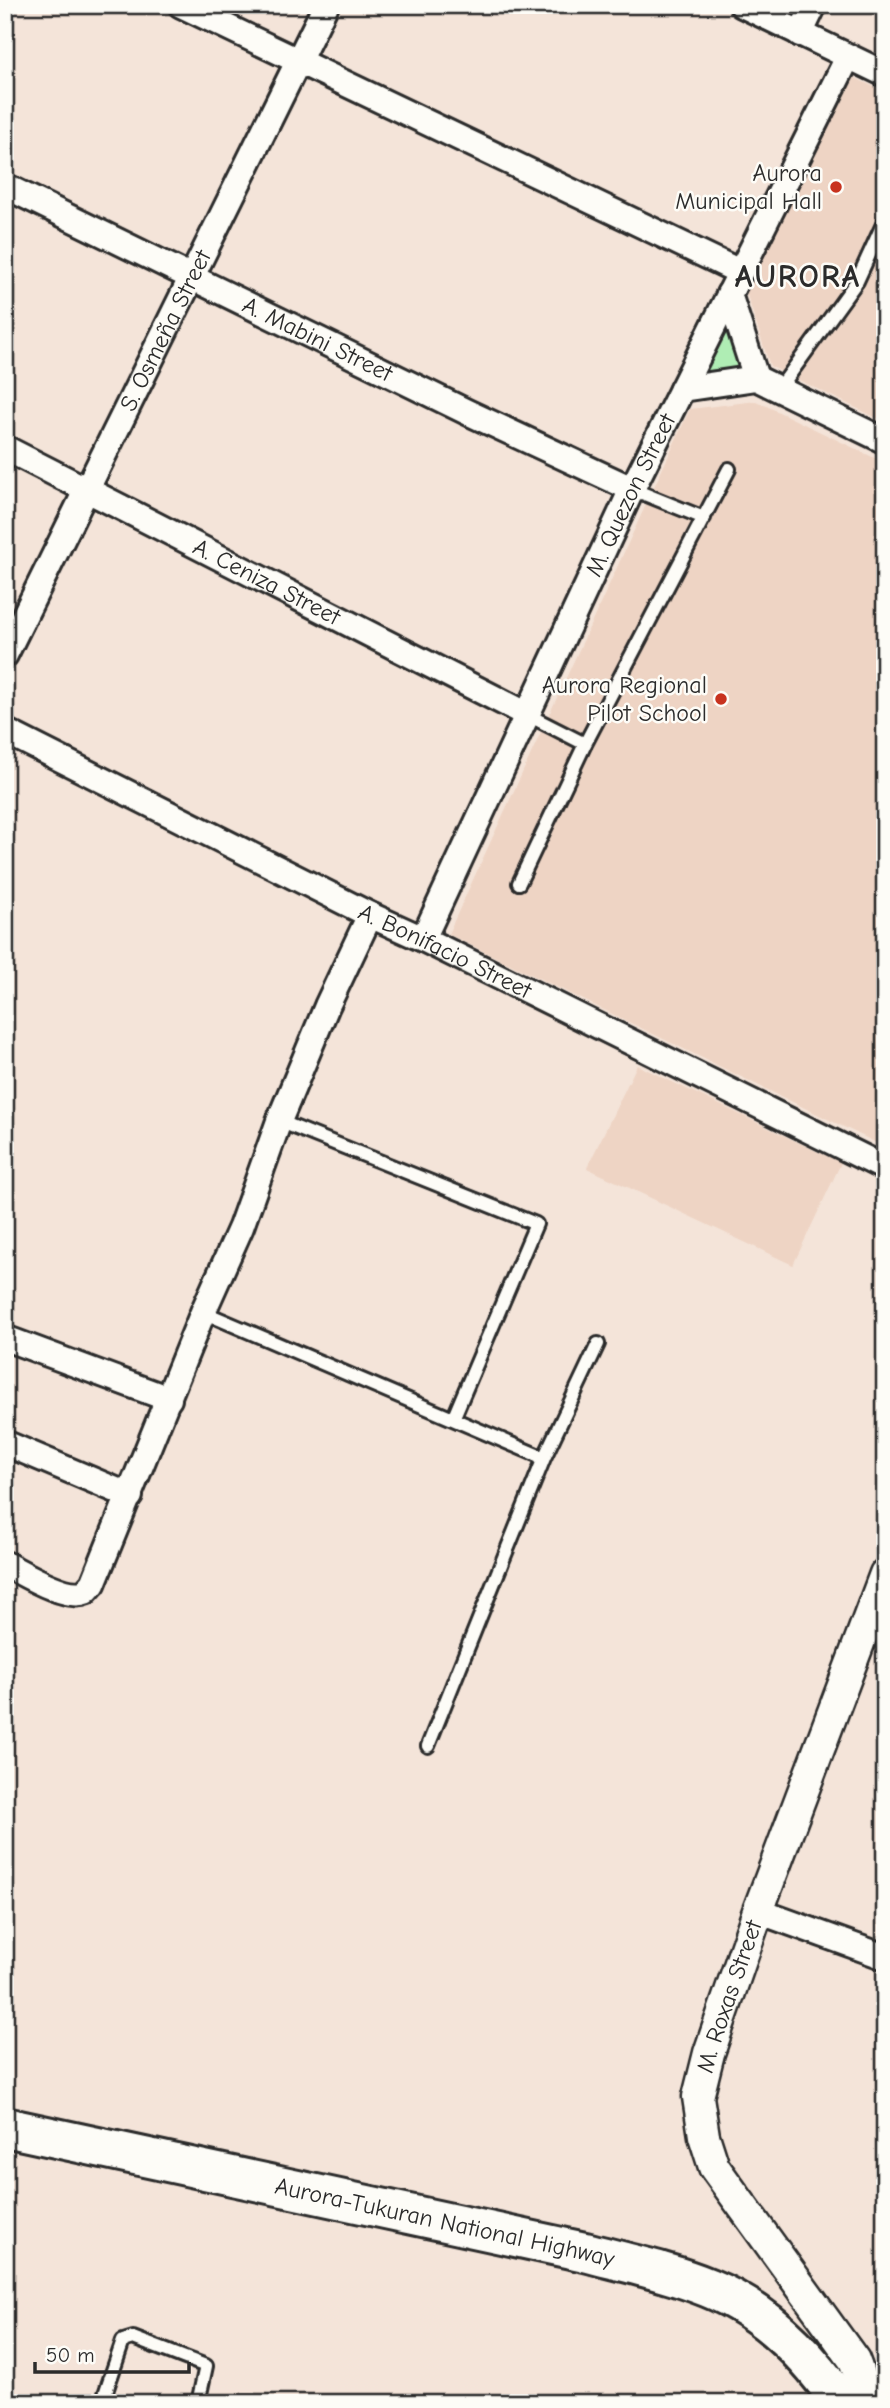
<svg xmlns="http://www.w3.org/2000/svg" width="890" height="2408" viewBox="0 0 890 2408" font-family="'Comic Neue',sans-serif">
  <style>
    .built { fill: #eed4c4 }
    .green { fill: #afedb4; stroke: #6d8c70; stroke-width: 2 }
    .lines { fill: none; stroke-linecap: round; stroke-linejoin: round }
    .service-casing { stroke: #2b2b2b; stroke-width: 18 }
    .minor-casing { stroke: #2b2b2b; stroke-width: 30 }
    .tertiary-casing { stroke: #2b2b2b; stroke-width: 35 }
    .trunk-casing { stroke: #2b2b2b; stroke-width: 44 }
    .service { stroke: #fdfcf7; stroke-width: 12 }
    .minor { stroke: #fdfcf7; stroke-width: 24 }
    .tertiary { stroke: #fdfcf7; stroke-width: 30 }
    .trunk { stroke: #fdfcf7; stroke-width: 38 }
    .poi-dot { fill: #c8321e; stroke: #fdfcf7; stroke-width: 2.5 }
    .labels { text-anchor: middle; stroke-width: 5; stroke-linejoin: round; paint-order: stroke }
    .poi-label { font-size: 24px; fill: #2b2b2b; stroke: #fdfcf7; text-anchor: end }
    .street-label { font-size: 24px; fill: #2b2b2b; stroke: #fdfcf7 }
    .district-label { font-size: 32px; font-weight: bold; letter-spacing: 2px; fill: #2b2b2b; stroke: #fdfcf7 }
  </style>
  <rect width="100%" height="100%" fill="#f4e4d9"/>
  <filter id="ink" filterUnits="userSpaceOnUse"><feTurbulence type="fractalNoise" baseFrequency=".0143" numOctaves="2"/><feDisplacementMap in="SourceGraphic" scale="14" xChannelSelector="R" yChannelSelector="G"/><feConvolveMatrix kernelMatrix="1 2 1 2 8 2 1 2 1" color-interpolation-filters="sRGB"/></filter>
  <g filter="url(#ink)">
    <path class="built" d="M853 77 885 92V422L770 366 745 289Z
      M756 401 885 463V1147L448 934 690 409Z
      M637 1065 841 1163 793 1265 587 1168Z"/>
    <path class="green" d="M728 316 745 372 696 378Z"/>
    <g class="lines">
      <g class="service-casing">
        <path id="service" d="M779 389 857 281 885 220
          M632 489 704 518
          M528 715 585 744
          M519 883 585 744 729 469
          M279 1121 536 1224 453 1419
          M203 1312 544 1458
          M428 1746 544 1458 598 1344
          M102 2403 123 2341 133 2338 206 2366 198 2403"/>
      </g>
      <g class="minor-casing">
        <g id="minor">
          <path d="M181 5 740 272"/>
          <path d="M742 5 885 74"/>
          <path d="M800 34 814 5"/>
          <path id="s1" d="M5 186 467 412 632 489"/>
          <path d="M729 294 756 378"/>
          <path d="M682 389 756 378 885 441"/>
          <path id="s2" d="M5 448 528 715"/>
          <path id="s3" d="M5 655 326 5"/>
          <path id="s4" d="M5 731 370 915 423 939 885 1168"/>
          <path id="s5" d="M423 939 632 489 848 57"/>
          <path d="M5 1338 169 1399"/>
          <path d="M5 1443 130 1496"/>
          <path d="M5 1564C23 1573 66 1600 85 1592 88 1590 90 1586 93 1584L203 1312 241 1227 279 1121 327 1006 370 915"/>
          <path d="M758 1911 885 1957"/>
          <path d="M862 2394 885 2393"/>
        </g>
      </g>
      <g class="tertiary-casing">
        <g id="tertiary">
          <path id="s6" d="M858 2403C864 2387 860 2375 854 2360L714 2167 704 2136 698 2097 709 2053 758 1911 885 1574"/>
        </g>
      </g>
      <g class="trunk-casing">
        <g id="trunk">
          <path id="s7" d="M5 2127 585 2252C627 2263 670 2272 709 2288 764 2310 808 2355 841 2403"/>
        </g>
      </g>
      <use href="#service" class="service"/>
      <use href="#minor" class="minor"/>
      <use href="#tertiary" class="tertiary"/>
      <use href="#trunk" class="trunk"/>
    </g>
  </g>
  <g class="poi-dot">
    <circle cx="836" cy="187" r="7"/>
    <circle cx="721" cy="699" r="7"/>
  </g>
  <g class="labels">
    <g class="poi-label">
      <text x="822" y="181">Aurora<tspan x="822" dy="28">Municipal Hall</tspan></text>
      <text x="707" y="693">Aurora Regional<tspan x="707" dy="28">Pilot School</tspan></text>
    </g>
    <g class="street-label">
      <text dy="8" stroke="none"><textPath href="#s3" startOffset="362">S. Osmeña Street</textPath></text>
      <text dy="8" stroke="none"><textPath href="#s1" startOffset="348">A. Mabini Street</textPath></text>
      <text dy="8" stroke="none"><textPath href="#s5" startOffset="490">M. Quezon Street</textPath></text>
      <text dy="8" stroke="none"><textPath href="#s2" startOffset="294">A. Ceniza Street</textPath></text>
      <text dy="8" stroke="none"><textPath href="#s4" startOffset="492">A. Bonifacio Street</textPath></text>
      <text dy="8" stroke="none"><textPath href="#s6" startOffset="460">M. Roxas Street</textPath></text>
      <text dy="8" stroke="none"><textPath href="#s7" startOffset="450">Aurora-Tukuran National Highway</textPath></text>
    </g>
    <g class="district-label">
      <text x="798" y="287">AURORA</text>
    </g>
  </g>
  <rect width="890" height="2408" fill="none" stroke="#fdfcf7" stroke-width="28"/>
  <rect x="14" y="14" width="862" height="2380" fill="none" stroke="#2b2b2b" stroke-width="2.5" filter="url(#ink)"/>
  <path d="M35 2362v10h154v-10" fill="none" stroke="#2b2b2b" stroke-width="3.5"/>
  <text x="46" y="2362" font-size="21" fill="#2b2b2b" stroke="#fdfcf7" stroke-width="5" paint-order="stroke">50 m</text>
</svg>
